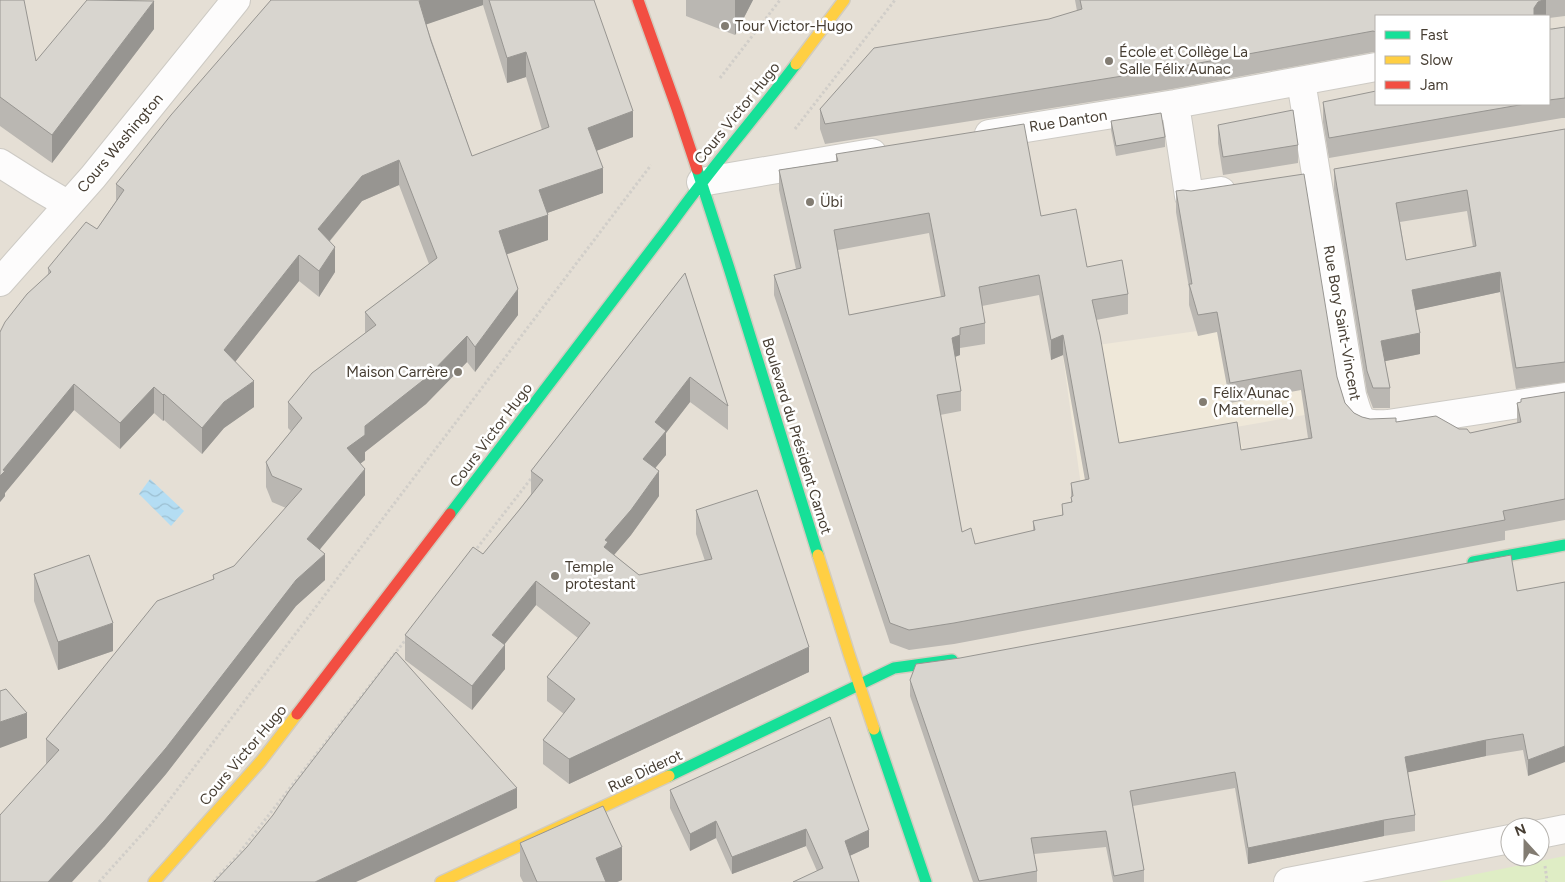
<svg xmlns="http://www.w3.org/2000/svg" width="1565" height="882" viewBox="0 0 1565 882" font-family="Figtree,sans-serif">
  <style>
    .residential { fill: #e5dfd5; fill-rule: evenodd }
    .education { fill: #efe8d9 }
    .garden { fill: #dfedc5 }
    .water { fill: url(#water-waves) }
    .lines { fill: none; stroke-linecap: round; stroke-linejoin: round }
    .street-casing { stroke: #cdcac4; stroke-width: 30 }
    .fast-casing { stroke: #d2ccbf; stroke-width: 14 }
    .slow-casing { stroke: #d2ccbf; stroke-width: 14 }
    .jam-casing { stroke: #d2ccbf; stroke-width: 14 }
    .path { stroke: #d1cec9; stroke-width: 3; stroke-dasharray: 2.5 2.5; stroke-linecap: butt }
    .street { stroke: #fdfcfc; stroke-width: 28 }
    .fast { stroke: #16e098; stroke-width: 11 }
    .slow { stroke: #ffcf43; stroke-width: 11 }
    .jam { stroke: #f24e42; stroke-width: 11 }
    .wall { fill: #bab7b2; fill-rule: evenodd }
    .shaded-wall { fill: #979591 }
    .building { fill: #d8d5cf; stroke: #979591; fill-rule: evenodd }
    .poi-dot { fill: #827c72; stroke: #fff; stroke-width: 2 }
    .labels { text-anchor: middle; stroke-width: 5; stroke-linejoin: round; paint-order: stroke }
    .poi-label { font-size: 15px; fill: #473e33; stroke: #fff; text-anchor: start }
    .street-label { font-size: 15px; fill: #473e33; stroke: #fff }
  </style>
  <defs>
    <pattern id="water-waves" width="16" height="10" patternUnits="userSpaceOnUse" patternTransform="scale(1.25)"><rect width="16" height="10" fill="#b4ddf3"/><path d="M0 5q4-4 8 0t8 0" fill="none" stroke="#9cbfd1"/></pattern>
  </defs>
  <rect width="100%" height="100%" fill="#f0eee8"/>
  <path class="residential" d="M0 0H1565V882H0ZM1376 16H1549V104H1376ZM1510 827H1540V857H1510Z"/>
  <path class="education" d="M1319 314 1339 409 1236 427 1252 477 1083 500 1062 350Z"/>
  <path class="garden" d="M1565 856V882H1437Z"/>
  <path class="water" d="M150 479 184 511 171 526 139 494Z"/>
  <g class="lines">
    <g class="street-casing">
      <path id="street" d="M1301 81 1352 395C1360 422 1360 425 1388 424L1565 397
        M1175 104 1189 196 1221 191
        M989 134 1175 104 1376 67
        M0 163 38 187 67 204
        M701 182 872 153
        M0 282 93 177 236 0
        M1540 834 1565 829
        M1288 882 1510 839"/>
    </g>
    <g class="fast-casing">
      <path id="fast" d="M697 169 729 268 818 555
        M450 514 671 224C710 169 755 118 796 64
        M1473 562 1565 545
        M874 729 926 882
        M669 776 894 668 952 660"/>
    </g>
    <g class="slow-casing">
      <path id="slow" d="M796 64 844 0
        M818 555 849 654 874 729
        M154 882 261 761 297 714
        M441 882 669 776"/>
    </g>
    <g class="jam-casing">
      <path id="jam" d="M638 0 677 109 697 169
        M297 714 450 514"/>
    </g>
    <path class="path" d="M720 78 780 0
      M795 129 895 0
      M474 552 533 476
      M1545 866 1547 880 1546 882
      M99 882 152 823 651 165
      M213 882 236 857 407 638"/>
    <use href="#street" class="street"/>
    <use href="#fast" class="fast"/>
    <use href="#slow" class="slow"/>
    <use href="#jam" class="jam"/>
  </g>
  <path class="wall" d="M0 0 36 61 154 29 52 163 0 126Z
    M271 0H594L633 137 596 151 603 193 547 213 548 240 506 254 518 315 475 372 467 362 426 404 365 452V460L360 464 365 495 319 549 325 580 296 606 166 774 104 847 46 764V739L213 579V575L234 566 286 508 272 502 266 487V462L291 431 288 428V402L365 333V312L429 264 399 185 362 201 330 241 335 272 319 297 299 281 235 362 254 407 224 428 202 454 164 420 163 421 154 413 120 449 74 410 5 493V496L0 502V332L48 274V268L97 229 116 201V184ZM483 5 507 83 526 77 542 130 472 156 426 24Z
    M686 0H753L735 35 686 16Z
    M1075 0H1565V16L1549 18V16H1376V52H1373L1172 89 825 144 820 129V109L1049 19 1077 11Z
    M1565 27V118H1562L1329 158 1323 122V102L1376 104H1549V29H1552Z
    M1111 121 1165 137V147L1116 156 1111 130Z
    M1218 125 1298 145V163L1223 175 1218 143Z
    M1565 129V382L1516 389 1500 292 1415 310 1420 354 1385 361 1390 388V408H1373L1367 392 1334 189V169ZM1467 211 1473 247 1406 260 1400 222Z
    M836 154 1041 216 1087 267 1128 294V314L1096 320 1119 443 1241 450 1308 438 1301 390 1230 403 1217 332 1198 336 1189 305V288L1176 212V191L1337 377 1345 403 1354 413 1362 417 1370 419 1459 429 1470 433 1517 423V403H1521V399L1565 392V520L1505 531V540L954 644 909 650 890 643 774 295V275L796 269 779 190V170L836 161ZM929 233 941 297 849 315 838 250ZM1039 295 1051 360 1063 355 1085 480 1071 483V502L1062 504V516L1033 521V531L975 544 962 532 940 415 961 411V391L955 357 960 355V348L985 344V323L982 306Z
    M685 273 728 406V430L690 402 666 433V455L655 468 659 496 631 535 614 555 639 575 705 561 696 534V510L809 672 569 784 543 764V740L564 714 547 701V677L578 638 536 605 504 644 505 669 472 710 405 660V635L483 554 520 509 531 494V471Z
    M34 574 113 651 58 670 34 601Z
    M1565 582 1528 776 1523 750 1486 756 1408 772 1415 815V831L1384 836 1248 864 1235 788 1133 806 1144 870V882H1113L1106 847 1034 854 1037 871V882H973L910 696V680L1517 591Z
    M670 790 869 847 817 871 806 846 732 874 716 838 690 851 670 808Z
    M520 843 622 880 617 882H523L520 876Z"/>
  <path class="shaded-wall" d="M423 0H483V5L419 27V1Z
    M735 0H753L735 35Z
    M1543 0H1546V16H1534V8L1538 2Z
    M154 1V29L52 163V135Z
    M526 52V77L507 83V58Z
    M633 111V137L588 154V128Z
    M399 160V185L362 201 318 255V229L362 176Z
    M603 168V193L539 216V190Z
    M548 215V240L499 257V231Z
    M335 247V272L319 297V271Z
    M299 255V281L224 376V350Z
    M1500 272V292L1412 311V290Z
    M518 289V315L475 372V347Z
    M1420 333V354L1381 362V341Z
    M960 335V355L952 358V338Z
    M1063 335V355L1051 360V340Z
    M467 336V362L426 404 365 452V460L347 474V448L365 426Z
    M690 377V402L666 433V455L643 483V459L655 422Z
    M254 381V407L224 428 202 454V428L224 402Z
    M74 384V410L5 493V496L0 502V476L3 470Z
    M154 387V413L120 449V423Z
    M164 394V420L163 421V395Z
    M365 469V495L307 565V539Z
    M659 471V496L631 535 608 562 604 547 605 540Z
    M325 554V580L296 606 166 774 104 847 72 882H48L296 580Z
    M536 581V605L492 660V635Z
    M113 623V651L58 670V642Z
    M505 645V669L472 710V686Z
    M809 647V672L569 784V759Z
    M27 713V738L0 748V722Z
    M1486 740V756L1405 773V757Z
    M1565 746V762L1528 776V760Z
    M517 788V808L356 882H315Z
    M1384 820V836L1248 864V848Z
    M716 821V838L690 851V834Z
    M806 829V846L732 874V857Z
    M869 830V847L845 858V841Z
    M622 847V880L617 882H596V858Z"/>
  <path class="building" d="M0 0H24L36 61 87 0 154 1 52 135 0 97Z
    M271 0H423L419 1 431 41 472 156 549 127 526 52 507 58 489 0H594L633 111 588 128 603 168 539 190 548 215 499 231 518 289 475 347 467 336 426 378 365 426V435L347 448 365 469 307 539 325 554 296 580 166 748 104 821 48 882H0V815L59 750 46 739 157 601 214 579 213 575 234 566 302 489 272 476 266 462 302 418 288 402 312 373 376 325 365 312 437 258 399 160 362 176 318 229 335 247 319 271 299 255 224 350 254 381 224 402 202 428 164 394 163 395 154 387 120 423 74 384 3 470 5 471 0 476V332L5 322 27 294 51 272 48 268 86 222 97 229 124 190 116 184 171 115Z
    M1080 0H1543L1538 2 1534 8V16H1376V32L1373 31 1172 68 825 124 820 109 874 48 1049 19 1082 9Z
    M1565 27V98L1549 100V29H1552Z
    M1376 91V104H1525L1329 138 1323 102Z
    M1293 110 1298 145 1223 157 1218 125Z
    M1161 113 1165 137 1116 146 1111 121Z
    M1024 124 1041 216 1076 209 1087 267 1122 260 1128 294 1092 300 1100 335 1119 443 1237 422 1241 450 1312 438 1301 370 1230 383 1217 312 1198 315 1189 284H1192L1176 191 1183 190 1191 191 1304 174 1337 377 1345 403 1354 413 1362 417 1370 419 1396 418V422L1436 416 1459 429H1467L1470 433 1521 422 1517 403 1521 402V399L1565 392V499L1503 511 1505 520 954 623 909 630 890 623 774 275 801 268 779 170 838 161 836 154ZM929 213 945 296 849 315 834 230ZM1039 275 1051 340 1063 335 1089 479 1071 483 1073 496 1071 497 1072 502 1062 504 1063 515 1033 521 1035 530 975 544 971 528 962 532 937 395 961 391 952 338 960 335V328L985 323 979 287Z
    M1565 129V362L1516 368 1500 272 1412 290 1420 333 1381 341 1390 388H1373L1367 371 1334 169ZM1467 190 1476 246 1406 260 1396 203Z
    M685 273 728 406 690 377 655 422 666 431 643 459 659 471 631 510 605 540 608 542 604 547 639 575 712 559 696 510 757 490 809 647 569 759 543 740 575 699 547 677 590 623 536 581 492 635 505 645 472 686 405 635 473 547 483 554 520 509 543 480 531 471Z
    M89 555 113 623 58 642 34 574Z
    M1511 555 1517 591 1565 582V746L1528 760 1523 734 1486 740 1405 757 1415 815 1384 820 1248 848 1235 772 1130 791 1144 870 1114 876 1106 831 1031 838 1037 871 979 881 910 680 916 664 960 658Z
    M396 652 517 788 315 882H214L247 847 273 815 289 791Z
    M6 689 27 713 0 722V691Z
    M830 717 869 830 845 841 859 882H793L823 868 806 829 732 857 716 821 690 834 670 790Z
    M603 806 622 847 596 858 606 882H537L520 843Z"/>
  <g class="poi-dot">
    <circle cx="725" cy="26" r="5"/>
    <circle cx="1109" cy="61" r="5"/>
    <circle cx="810" cy="202" r="5"/>
    <circle cx="458" cy="372" r="5"/>
    <circle cx="1203" cy="402" r="5"/>
    <circle cx="555" cy="576" r="5"/>
  </g>
  <g class="labels">
    <g class="poi-label">
      <text x="735" y="31">Tour Victor-Hugo</text>
      <text x="1119" y="57">École et Collège La<tspan x="1119" dy="17">Salle Félix Aunac</tspan></text>
      <text x="820" y="207">Übi</text>
      <text x="448" y="377" text-anchor="end">Maison Carrère</text>
      <text x="1213" y="398">Félix Aunac<tspan x="1213" dy="17">(Maternelle)</tspan></text>
      <text x="565" y="572">Temple<tspan x="565" dy="17">protestant</tspan></text>
    </g>
    <g class="street-label">
      <text transform="translate(737 113) rotate(-51)" y="5">Cours Victor Hugo</text>
      <text transform="translate(1068 121) rotate(-9)" y="5">Rue Danton</text>
      <text transform="translate(120 143) rotate(-50)" y="5">Cours Washington</text>
      <text transform="translate(1342 323) rotate(80)" y="5">Rue Bory Saint-Vincent</text>
      <text transform="translate(491 435) rotate(-53)" y="5">Cours Victor Hugo</text>
      <text transform="translate(797 436) rotate(73)" y="5">Boulevard du Président Carnot</text>
      <text transform="translate(243 755) rotate(-50)" y="5">Cours Victor Hugo</text>
      <text transform="translate(645 771) rotate(-25)" y="5">Rue Diderot</text>
    </g>
  </g>
  <rect x="1375" y="15" width="175" height="90" fill="#ffffff" stroke="#b5b2ad"/>
  <rect x="1385" y="31" width="25" height="8" fill="#16e098" stroke="#b5b2ad"/>
  <text x="1420" y="40" font-size="15" fill="#473e33">Fast</text>
  <rect x="1385" y="56" width="25" height="8" fill="#ffcf43" stroke="#b5b2ad"/>
  <text x="1420" y="65" font-size="15" fill="#473e33">Slow</text>
  <rect x="1385" y="81" width="25" height="8" fill="#f24e42" stroke="#b5b2ad"/>
  <text x="1420" y="90" font-size="15" fill="#473e33">Jam</text>
  <g transform="translate(1525 842) rotate(339)"><circle r="24" fill="#ffffff" stroke="#b5b2ad"/>
  <path d="M0-4L9 19L0 12L-9 19Z" fill="#827c72"/>
  <text y="-8" font-size="14" font-weight="bold" text-anchor="middle" fill="#473e33">N</text>
  </g>
</svg>
